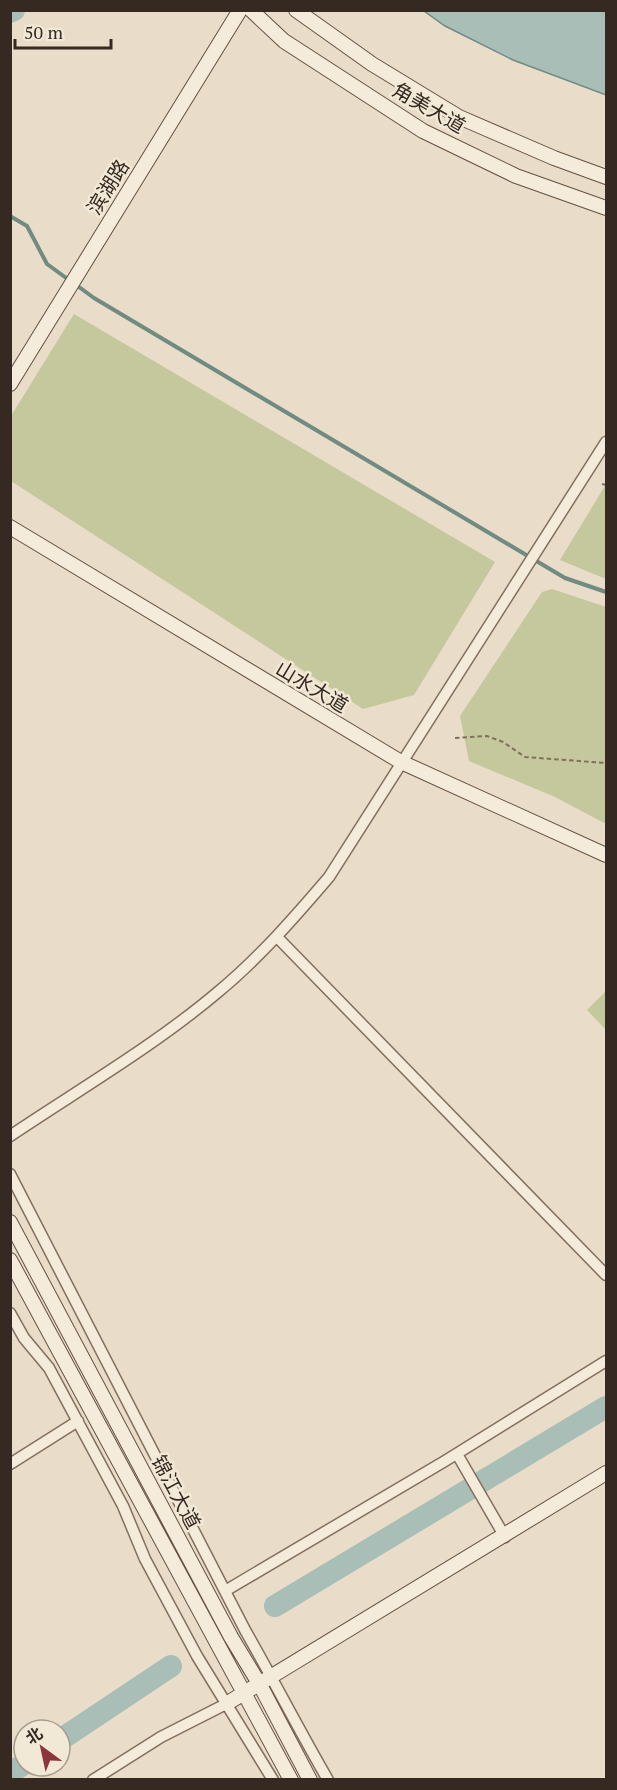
<svg xmlns="http://www.w3.org/2000/svg" width="617" height="1790" viewBox="0 0 617 1790" font-family="'PT Serif','Noto Sans SC',serif">
  <style>
    .green { fill: #c5c79d }
    .water { fill: #a8beb6; stroke: #708b82; stroke-width: 1.5 }
    .lines { fill: none; stroke-linecap: round; stroke-linejoin: round }
    .stream { stroke: #708b82; stroke-width: 4 }
    .river { stroke: #a8beb6; stroke-width: 22 }
    .street-casing { stroke: #836f5f; stroke-width: 13 }
    .secondary-casing { stroke: #655142; stroke-width: 16 }
    .path { stroke: #836f5f; stroke-width: 2; stroke-dasharray: 4.5 3; stroke-linecap: butt }
    .street { stroke: #f5ebda; stroke-width: 10 }
    .secondary { stroke: #f5ebda; stroke-width: 14 }
    .labels { text-anchor: middle; stroke-width: 5; stroke-linejoin: round; paint-order: stroke }
    .street-label { font-size: 20px; fill: #352921; stroke: #f2e8d6 }
  </style>
  <rect width="100%" height="100%" fill="#e9dcc8"/>
  <path class="green" d="M74 314 495 562 414 695 363 709 11 481V416Z
    M606 484V579L560 560Z
    M552 589 606 607V824L555 797 469 761 460 716 542 592Z
    M606 991V1030L587 1010Z"/>
  <path class="water" d="M603 11 606 12V95L513 60 445 26 424 11Z"/>
  <g class="lines">
    <path class="stream" d="M10 216 27 226 47 264 69 280
      M75 284 94 298 565 578 606 592"/>
    <path class="river" d="M10 12 14 10
      M275 1606 606 1407
      M60 1740 171 1666
      M10 1773 24 1764"/>
    <g class="street-casing">
      <path id="street" d="M277 937 606 1275
        M10 1136C80 1089 154 1046 218 992 259 958 294 918 329 877L606 442
        M10 1174 245 1630C273 1679 299 1730 328 1780
        M10 1313 24 1338 49 1368 123 1506 145 1559 197 1656 273 1780
        M457 1454 505 1537
        M10 1464 78 1421
        M225 1591 445 1461 606 1361
        M93 1780 161 1737 226 1704"/>
    </g>
    <g class="secondary-casing">
      <path id="secondary" d="M251 10 284 41 423 131 516 176 606 208
        M296 10 372 64 459 117 554 158 606 177
        M10 384 240 10
        M10 527 401 762 606 855
        M10 1222 231 1637 260 1685 310 1780
        M10 1260 291 1780
        M226 1704 606 1473"/>
    </g>
    <path class="path" d="M602 484 606 485
      M455 738 487 736 503 742 525 757 606 763"/>
    <use href="#street" class="street"/>
    <use href="#secondary" class="secondary"/>
  </g>
  <g class="labels">
    <g class="street-label">
      <text transform="translate(429 108) rotate(30)" y="7">角美大道</text>
      <text transform="translate(108 187) rotate(-58)" y="7">滨湖路</text>
      <text transform="translate(312 687) rotate(31)" y="7">山水大道</text>
      <text transform="translate(176 1492) rotate(62)" y="7">锦江大道</text>
    </g>
  </g>
  <rect width="617" height="1790" fill="none" stroke="#352921" stroke-width="24"/>
  <g transform="translate(42 1748) rotate(327)"><circle r="28" fill="#f2e8d6" stroke="#a69c8e" stroke-width="1.5"/>
  <path d="M0-4.5L10 22L0 15L-10 22Z" fill="#8c353e"/>
  <text y="-9" font-size="16" font-weight="bold" text-anchor="middle" fill="#352921">北</text>
  </g>
  <path d="M15 39v9h96v-9" fill="none" stroke="#352921" stroke-width="3"/>
  <text x="24" y="39" font-size="18" fill="#352921" stroke="#f2e8d6" stroke-width="4.5" paint-order="stroke">50 m</text>
</svg>
